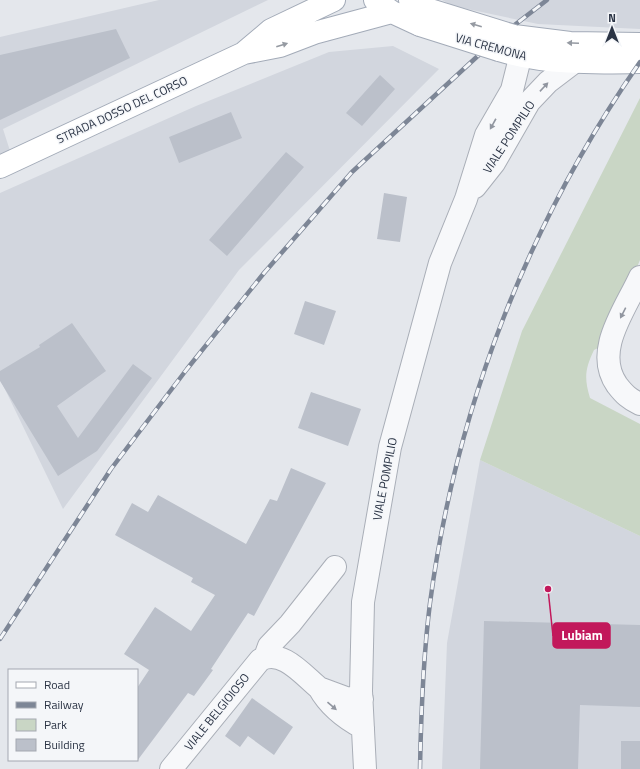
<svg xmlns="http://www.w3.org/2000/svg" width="640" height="769" viewBox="0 0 640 769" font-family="'Titillium Web',sans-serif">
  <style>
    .built { fill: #d2d6de }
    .green { fill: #c9d6c5 }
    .building { fill: #bbc0ca }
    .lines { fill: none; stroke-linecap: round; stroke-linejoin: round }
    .minor-casing { stroke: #a9aeb7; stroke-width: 24 }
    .major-casing { stroke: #a3abb8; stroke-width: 24 }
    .minor { stroke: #f7f8fa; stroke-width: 22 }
    .major { stroke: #fff; stroke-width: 22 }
    .rail-casing { stroke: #7d8696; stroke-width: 4.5 }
    .rail { stroke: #f4f6f9; stroke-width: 3; stroke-dasharray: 9; stroke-linecap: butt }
    .major-bridge-casing { stroke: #a3abb8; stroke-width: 24; stroke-linecap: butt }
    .major-bridge { stroke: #fff; stroke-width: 22 }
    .oneway { fill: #959aa2 }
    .oneway2 { fill: #9196a0 }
    .labels { text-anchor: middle; stroke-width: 3; stroke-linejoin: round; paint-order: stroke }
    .street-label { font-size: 12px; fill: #2b3445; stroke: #f4f6f9 }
    .leader { fill: none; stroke: #c2185b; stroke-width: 1.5 }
    .callout-dot { fill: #c2185b; stroke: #f4f6f9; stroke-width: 1.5 }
    .callout { fill: #c2185b; stroke: #c2185b; stroke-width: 1.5 }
    .callout-label { font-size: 13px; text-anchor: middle; font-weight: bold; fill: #fff }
  </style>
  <rect width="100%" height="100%" fill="#e4e7ec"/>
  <path class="built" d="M159 0H268L3 129 11 154 0 159V37Z
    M442 0H640V29L538 24 453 6Z
    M393 46 439 69 239 270 63 509 0 379V193L196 106 329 52Z
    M480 460 640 536V769H442L447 643Z"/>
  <path class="green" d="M640 98V260L604 345 594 350C585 369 584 378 590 398L640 424V536L480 460 522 331Z"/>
  <path class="building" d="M116 29 130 58 0 120V55Z
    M380 75 395 89 362 126 346 113Z
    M231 112 242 138 179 163 169 137Z
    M286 152 304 167 227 256 209 240Z
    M384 193 407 197 400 242 377 239Z
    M305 301 336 311 324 345 294 334Z
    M72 323 106 371 57 406 78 438 133 364 152 378 97 451 58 476 0 381V371L40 347 39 345Z
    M311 392 361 409 348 446 298 428Z
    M291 468 326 483 254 616 248 613 211 669 213 670 194 696 188 693 137 761V688L149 670 124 654 155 607 191 631 215 595 191 582 193 578 115 535 132 503 148 512 158 495 246 544 270 499 277 501Z
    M484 621 640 625V707L580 705 578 769H480Z
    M252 698 293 727 274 755 248 736 240 747 225 736Z
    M621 741H640V769H621Z"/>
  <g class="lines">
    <g class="minor-casing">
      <path id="minor" d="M475 187 494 163 529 102 548 82 573 63
        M640 277C625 310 593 351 617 385 624 394 629 399 640 404
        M265 657 269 646 290 624 335 567
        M362 699 346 698 319 688C329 706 344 718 363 728
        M171 769 260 660C282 648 303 675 319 688
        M365 769 361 691 363 602 390 447 440 263 466 199 486 135 512 90 525 38"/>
    </g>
    <g class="major-casing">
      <path id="major" d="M375 0 392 12 420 25
        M410 0 430 10
        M514 36 570 43 640 44
        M499 50C545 64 592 63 640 62
        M245 52 271 30 334 0
        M0 167 244 53 280 46 314 33 392 12"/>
    </g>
    <use href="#minor" class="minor"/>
    <use href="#major" class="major"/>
    <g class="rail-casing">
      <path id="rail" d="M0 639 111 469 187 369 264 273 352 172 494 41 547 0
        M420 769C421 714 423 658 430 603 456 408 528 223 640 62"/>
    </g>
    <use href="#rail" class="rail"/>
    <g class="major-bridge-casing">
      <path id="major-bridge" d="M430 10 514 36
        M420 25 499 50"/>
    </g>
    <use href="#major-bridge" class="major-bridge"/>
  </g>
  <defs><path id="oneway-solid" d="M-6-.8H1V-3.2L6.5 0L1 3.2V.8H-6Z"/></defs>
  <g class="oneway">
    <use href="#oneway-solid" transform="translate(476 25) rotate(-164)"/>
    <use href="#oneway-solid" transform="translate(573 43) rotate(-178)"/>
    <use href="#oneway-solid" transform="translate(282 45) rotate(-18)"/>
  </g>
  <g class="oneway2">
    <use href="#oneway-solid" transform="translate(544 87) rotate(-47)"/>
    <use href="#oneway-solid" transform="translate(493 124) rotate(119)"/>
    <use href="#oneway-solid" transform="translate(623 313) rotate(117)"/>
    <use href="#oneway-solid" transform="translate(332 706) rotate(41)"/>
  </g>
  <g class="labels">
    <g class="street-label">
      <text transform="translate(491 47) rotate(15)" y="4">VIA CREMONA</text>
      <text transform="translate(122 110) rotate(-25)" y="4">STRADA DOSSO DEL CORSO</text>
      <text transform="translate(509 137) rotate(-57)" y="4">VIALE POMPILIO</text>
      <text transform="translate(385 479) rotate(-79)" y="4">VIALE POMPILIO</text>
      <text transform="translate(217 712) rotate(-51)" y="4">VIALE BELGIOIOSO</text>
    </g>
  </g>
  <path class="leader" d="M548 589L553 636"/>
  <circle class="callout-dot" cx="548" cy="589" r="4"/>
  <rect class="callout" x="553" y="623" width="57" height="25" rx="4"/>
  <g class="callout-label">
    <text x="582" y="640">Lubiam</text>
  </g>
  <rect x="8" y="669" width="130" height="92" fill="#f4f6f9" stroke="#a4a8b1"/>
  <rect x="16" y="682" width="20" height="6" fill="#ffffff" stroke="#a4a8b1"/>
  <text x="44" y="689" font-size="12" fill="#2b3445">Road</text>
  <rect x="16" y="702" width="20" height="6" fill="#7d8696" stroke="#a4a8b1"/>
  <text x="44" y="709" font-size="12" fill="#2b3445">Railway</text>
  <rect x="16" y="719" width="20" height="12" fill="#c9d6c5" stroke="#a4a8b1"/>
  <text x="44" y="729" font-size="12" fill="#2b3445">Park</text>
  <rect x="16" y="739" width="20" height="12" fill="#bbc0ca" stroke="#a4a8b1"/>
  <text x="44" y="749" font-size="12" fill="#2b3445">Building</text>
  <g transform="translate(612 28)" stroke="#f4f6f9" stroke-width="3" paint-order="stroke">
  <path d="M0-3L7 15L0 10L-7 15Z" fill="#2b3445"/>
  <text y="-6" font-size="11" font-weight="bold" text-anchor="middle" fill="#2b3445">N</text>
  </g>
</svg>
